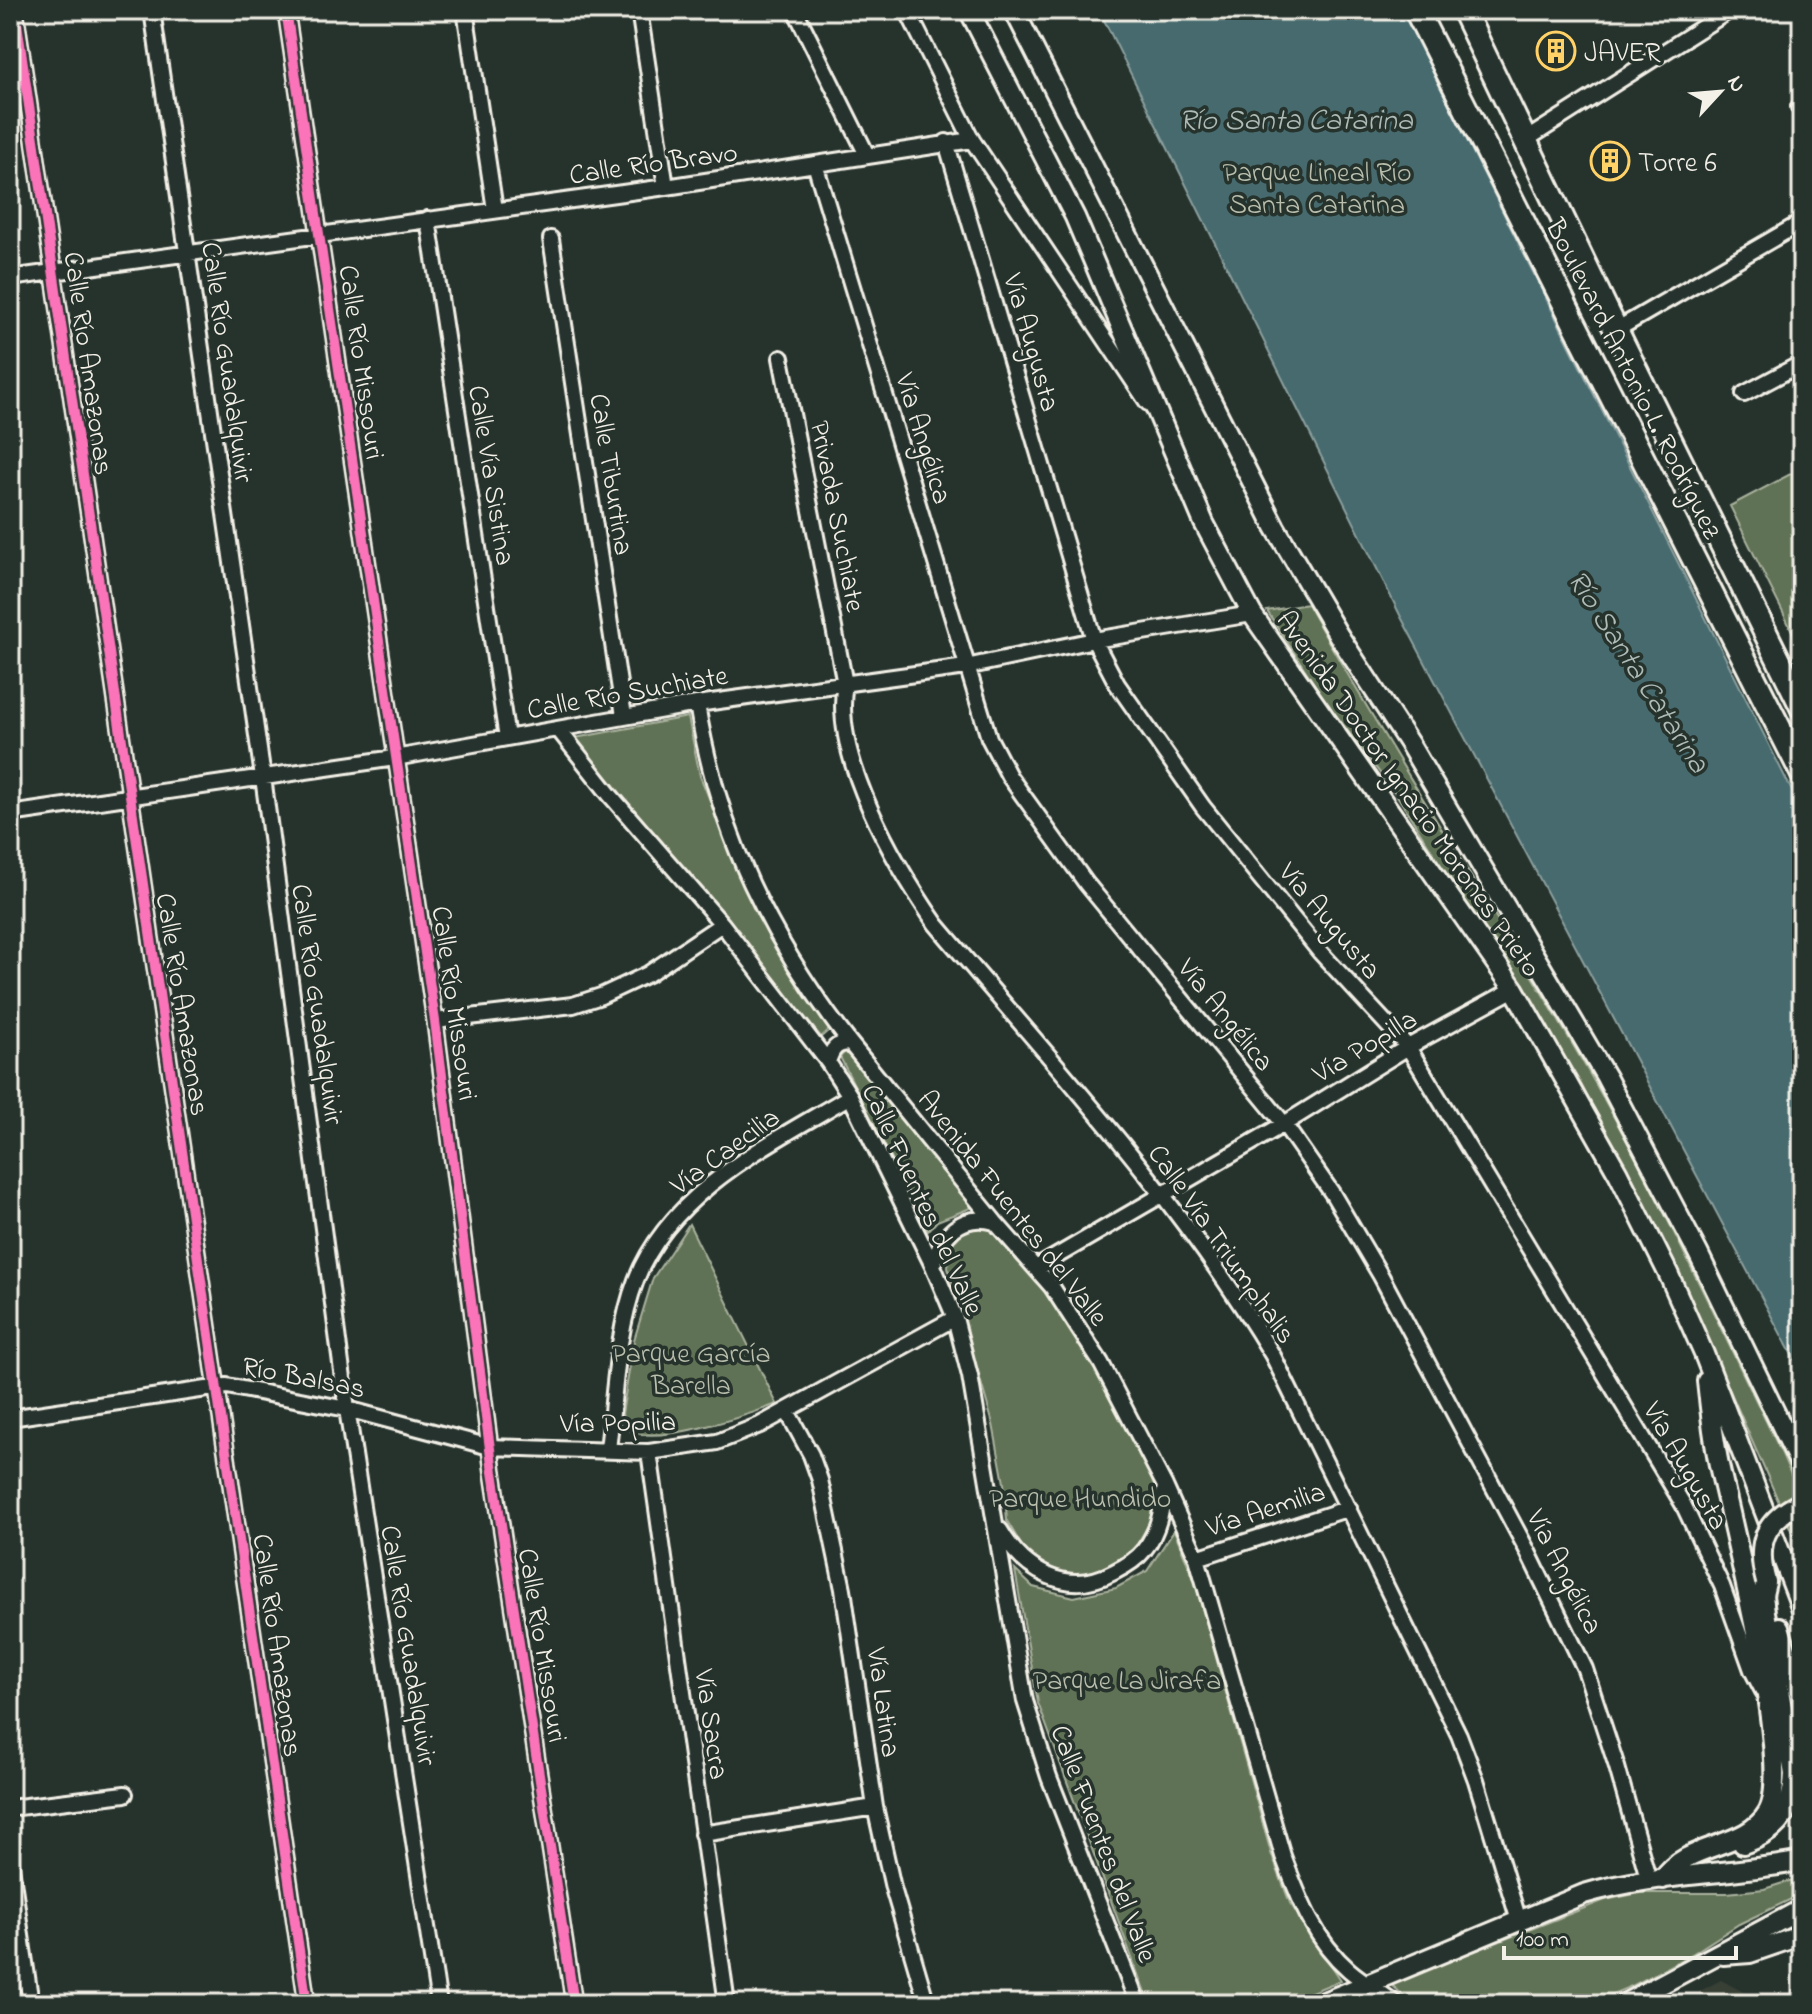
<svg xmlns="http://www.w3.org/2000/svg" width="1812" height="2014" viewBox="0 0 1812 2014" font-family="'Indie Flower',sans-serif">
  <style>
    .built { fill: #393f36 }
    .green { fill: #617254; stroke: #aab29e; stroke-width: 2 }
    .water { fill: #476a6e; stroke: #8ca09f; stroke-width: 2 }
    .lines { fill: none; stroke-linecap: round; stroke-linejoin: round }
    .minor-casing { stroke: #f4f1e8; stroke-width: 20 }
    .major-casing { stroke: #f4f1e8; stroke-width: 24 }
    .highway-casing { stroke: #f4f1e8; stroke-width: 28 }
    .minor { stroke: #26332d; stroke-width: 14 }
    .major { stroke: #26332d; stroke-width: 18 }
    .highway { stroke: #26332d; stroke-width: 22 }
    .major-bridge-casing { stroke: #f4f1e8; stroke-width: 24; stroke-linecap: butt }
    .major-bridge { stroke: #26332d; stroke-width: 18 }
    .cycleway-casing { stroke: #26332d; stroke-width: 15 }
    .cycleway { stroke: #fb73b8; stroke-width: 10 }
    .labels { text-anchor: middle; stroke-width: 7; stroke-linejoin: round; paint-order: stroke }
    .poi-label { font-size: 28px; fill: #f4f1e8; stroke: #26332d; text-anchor: start }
    .street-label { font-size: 28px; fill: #f4f1e8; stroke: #26332d }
    .park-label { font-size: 28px; fill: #b9bead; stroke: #26332d }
    .water-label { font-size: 30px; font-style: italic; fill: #afbbb7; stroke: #26332d }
  </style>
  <rect width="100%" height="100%" fill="#26332d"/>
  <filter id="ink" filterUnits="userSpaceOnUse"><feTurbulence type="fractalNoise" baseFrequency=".0125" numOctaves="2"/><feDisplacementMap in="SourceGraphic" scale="16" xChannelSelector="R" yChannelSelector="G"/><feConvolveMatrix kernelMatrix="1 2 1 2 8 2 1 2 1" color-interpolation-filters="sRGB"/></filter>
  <g filter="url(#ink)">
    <path class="built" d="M1721 1980 1732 1986 1766 2004H1692L1700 1991Z"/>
    <path class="green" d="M1802 468V651L1730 506Z
      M1307 604C1397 764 1500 917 1591 1076 1661 1199 1720 1328 1782 1454L1802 1500V1555L1695 1311 1581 1084 1517 978 1446 873 1396 794 1328 705 1267 611Z
      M688 717 700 776 749 896 829 1030 821 1037 575 738Z
      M846 1051 973 1207 937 1221 928 1231 840 1057Z
      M689 1224 777 1404C748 1415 651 1448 627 1429L622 1414 634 1340 653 1278Z
      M975 1224 996 1232 1062 1307 1131 1431 1154 1485 1155 1514 1130 1556 1090 1575 1055 1571 1025 1551 1007 1521 1004 1483 993 1424 948 1268 950 1241 959 1231Z
      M1174 1530 1194 1579 1271 1853 1290 1903 1341 1980 1282 2004H1149L1038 1703 1015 1570 1033 1587 1074 1597 1116 1588 1147 1571Z
      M1802 1877V1894L1739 1924 1692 1954 1634 1985 1589 2004H1412L1391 1984 1605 1900 1640 1893H1727L1764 1889Z"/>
    <path class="water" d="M1099 10H1402L1802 811V1374L1401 617Z"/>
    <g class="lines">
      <g class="minor-casing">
        <path id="minor" d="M15 10 307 2004
          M152 10 263 777 347 1409 439 2004
          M286 10 435 1021 493 1472 574 2004
          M465 10 495 210
          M639 10 666 187
          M795 10 867 155
          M907 10 972 140 1148 403
          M1799 107 1802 112
          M1524 141 1730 10
          M946 142 1094 640 1117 684 1203 807 1320 952 1408 1047 1683 1504 1722 1586 1752 1670 1763 1691
          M815 164 989 738 1009 776 1086 883 1284 1124 1332 1193 1381 1276 1526 1548 1585 1669 1617 1767 1649 1881
          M428 219 507 738
          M551 239 624 716
          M10 278 666 187 972 140
          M1616 330 1802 222
          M781 358 845 684C831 756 896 866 936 924 1053 1063 1180 1199 1273 1356L1459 1735 1476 1780 1519 1921
          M1744 394 1802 363
          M697 704C718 834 770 940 850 1043L995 1222 1052 1287 1101 1363 1165 1486 1197 1558 1283 1856C1299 1898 1314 1940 1349 1970 1364 1983 1381 1992 1396 2004
          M558 729 610 795 722 924 828 1062 850 1096 933 1266 955 1318 970 1376 1025 1701 1049 1777 1138 2004
          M10 814 395 758 697 704 966 667 1094 640 1252 614
          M435 1021 573 1005 601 996 648 974 722 924
          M828 1062C832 1049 836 1043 850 1043
          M933 1266C941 1235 961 1212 995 1222
          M1036 1268 1284 1124 1408 1047 1514 989
          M787 1411 811 1455 820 1480 843 1589 875 1807 893 1888 927 2004
          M10 1418 227 1386 347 1409 490 1447 649 1452 717 1442 760 1425 955 1318
          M608 1449C615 1394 616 1333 636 1280 671 1190 772 1143 850 1096
          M649 1452 727 2004
          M1000 1530C1024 1572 1068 1597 1114 1572 1124 1567 1137 1559 1144 1550 1159 1532 1162 1508 1165 1486
          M1197 1558 1349 1508
          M10 1808 125 1794
          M702 1834 875 1807
          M10 1860 31 2004"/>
      </g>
      <g class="major-casing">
        <path id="major" d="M969 10 1075 217 1204 523 1252 614 1514 989 1618 1173 1668 1273 1704 1354 1802 1609
          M1014 10 1275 527 1339 636 1410 745 1606 1077 1698 1253 1802 1468
          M1779 1627 1802 1702
          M1743 1844C1780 1831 1792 1812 1794 1774L1765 1612 1763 1595 1766 1582
          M1663 1879C1687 1841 1746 1850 1768 1812 1794 1767 1732 1525 1719 1465 1713 1437 1710 1409 1707 1381
          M1723 1955 1750 1953 1802 1935
          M1319 2004 1584 1894C1654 1873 1730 1875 1802 1861
          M1624 2004 1802 1909"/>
      </g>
      <g class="highway-casing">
        <path id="highway" d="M1416 10 1802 773
          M1463 10 1616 330 1802 707"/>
      </g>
      <use href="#minor" class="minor"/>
      <use href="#major" class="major"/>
      <use href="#highway" class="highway"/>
      <g class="major-bridge-casing">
        <path id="major-bridge" d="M1766 1582C1755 1542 1765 1520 1802 1502"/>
      </g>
      <use href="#major-bridge" class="major-bridge"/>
      <g class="cycleway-casing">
        <path id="cycleway" d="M15 10 307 2004
          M286 10 435 1021 493 1472 574 2004"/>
      </g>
      <use href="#cycleway" class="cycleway"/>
    </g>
  </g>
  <defs>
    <g id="building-ring" transform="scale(2)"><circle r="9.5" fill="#26332d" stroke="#ffd166" stroke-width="1.5"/><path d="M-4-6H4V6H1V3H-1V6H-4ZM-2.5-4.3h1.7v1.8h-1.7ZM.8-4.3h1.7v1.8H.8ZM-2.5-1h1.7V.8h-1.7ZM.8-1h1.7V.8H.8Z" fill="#ffd166"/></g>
  </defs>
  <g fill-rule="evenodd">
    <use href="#building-ring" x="1556" y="51"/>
    <use href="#building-ring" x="1610" y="161"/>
  </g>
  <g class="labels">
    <g class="poi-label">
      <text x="1584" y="61">JAVER</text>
      <text x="1638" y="171">Torre 6</text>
    </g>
    <g class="street-label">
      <text transform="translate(653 162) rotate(-8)" y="10">Calle Río Bravo</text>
      <text transform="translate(1033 342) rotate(74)" y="10">Vía Augusta</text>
      <text transform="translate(229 362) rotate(82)" y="10">Calle Río Guadalquivir</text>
      <text transform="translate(363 362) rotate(82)" y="10">Calle Río Missouri</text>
      <text transform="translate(90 363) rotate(82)" y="10">Calle Río Amazonas</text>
      <text transform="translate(1635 378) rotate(63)" y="10">Boulevard Antonio L. Rodríguez</text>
      <text transform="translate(925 438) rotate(73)" y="10">Vía Angélica</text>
      <text transform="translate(613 474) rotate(81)" y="10">Calle Tiburtina</text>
      <text transform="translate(493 475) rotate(81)" y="10">Calle Vía Sistina</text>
      <text transform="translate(839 516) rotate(79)" y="10">Privada Suchiate</text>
      <text transform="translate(627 691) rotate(-10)" y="10">Calle Río Suchiate</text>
      <text transform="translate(1410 793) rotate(55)" y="10">Avenida Doctor Ignacio Morones Prieto</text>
      <text transform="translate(1331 920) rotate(50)" y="10">Vía Augusta</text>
      <text transform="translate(456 1003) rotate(82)" y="10">Calle Río Missouri</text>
      <text transform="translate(184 1004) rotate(81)" y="10">Calle Río Amazonas</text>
      <text transform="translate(319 1004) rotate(82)" y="10">Calle Río Guadalquivir</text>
      <text transform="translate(1227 1014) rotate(51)" y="10">Vía Angélica</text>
      <text transform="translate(1364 1045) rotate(-31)" y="10">Vía Popilla</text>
      <text transform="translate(724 1150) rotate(-36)" y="10">Vía Caecilia</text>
      <text transform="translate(924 1199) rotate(65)" y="10">Calle Fuentes del Valle</text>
      <text transform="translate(1014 1207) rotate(52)" y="10">Avenida Fuentes del Valle</text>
      <text transform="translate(1223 1243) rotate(55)" y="10">Calle Vía Triumphalis</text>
      <text transform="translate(304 1376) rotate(11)" y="10">Río Balsas</text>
      <text transform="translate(618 1421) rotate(-1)" y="10">Vía Popilia</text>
      <text transform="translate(1687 1465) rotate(60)" y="10">Vía Augusta</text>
      <text transform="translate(1265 1508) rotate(-18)" y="10">Vía Aemilia</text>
      <text transform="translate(1566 1571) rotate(63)" y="10">Vía Angélica</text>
      <text transform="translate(279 1645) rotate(82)" y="10">Calle Río Amazonas</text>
      <text transform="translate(410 1645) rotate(81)" y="10">Calle Río Guadalquivir</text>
      <text transform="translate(544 1645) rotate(81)" y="10">Calle Río Missouri</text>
      <text transform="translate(885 1702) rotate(82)" y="10">Vía Latina</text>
      <text transform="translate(713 1724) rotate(82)" y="10">Vía Sacra</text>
      <text transform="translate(1105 1843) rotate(69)" y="10">Calle Fuentes del Valle</text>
    </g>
    <g class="park-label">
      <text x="1317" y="181">Parque Lineal Río<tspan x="1317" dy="32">Santa Catarina</tspan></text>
      <text x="691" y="1362">Parque García<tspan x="691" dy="32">Barella</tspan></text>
      <text x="1080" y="1507">Parque Hundido</text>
      <text x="1127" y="1689">Parque La Jirafa</text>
    </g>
    <g class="water-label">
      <text x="1296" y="129">Río Santa Catarina</text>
      <text transform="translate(1639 671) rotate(57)" y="10">Río Santa Catarina</text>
    </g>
  </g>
  <rect width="1812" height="2014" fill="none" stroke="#26332d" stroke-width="40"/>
  <rect x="20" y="20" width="1772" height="1974" fill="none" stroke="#f4f1e8" stroke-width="3" filter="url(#ink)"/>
  <g transform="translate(1720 92) rotate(64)" stroke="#26332d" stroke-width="6" paint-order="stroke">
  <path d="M0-6L14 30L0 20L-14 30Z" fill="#f4f1e8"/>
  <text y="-12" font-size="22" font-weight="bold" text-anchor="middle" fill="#f4f1e8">N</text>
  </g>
  <path d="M1504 1946v12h232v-12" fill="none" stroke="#f4f1e8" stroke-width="4"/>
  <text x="1516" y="1946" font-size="24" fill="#f4f1e8" stroke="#26332d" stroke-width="6" paint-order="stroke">100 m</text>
</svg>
